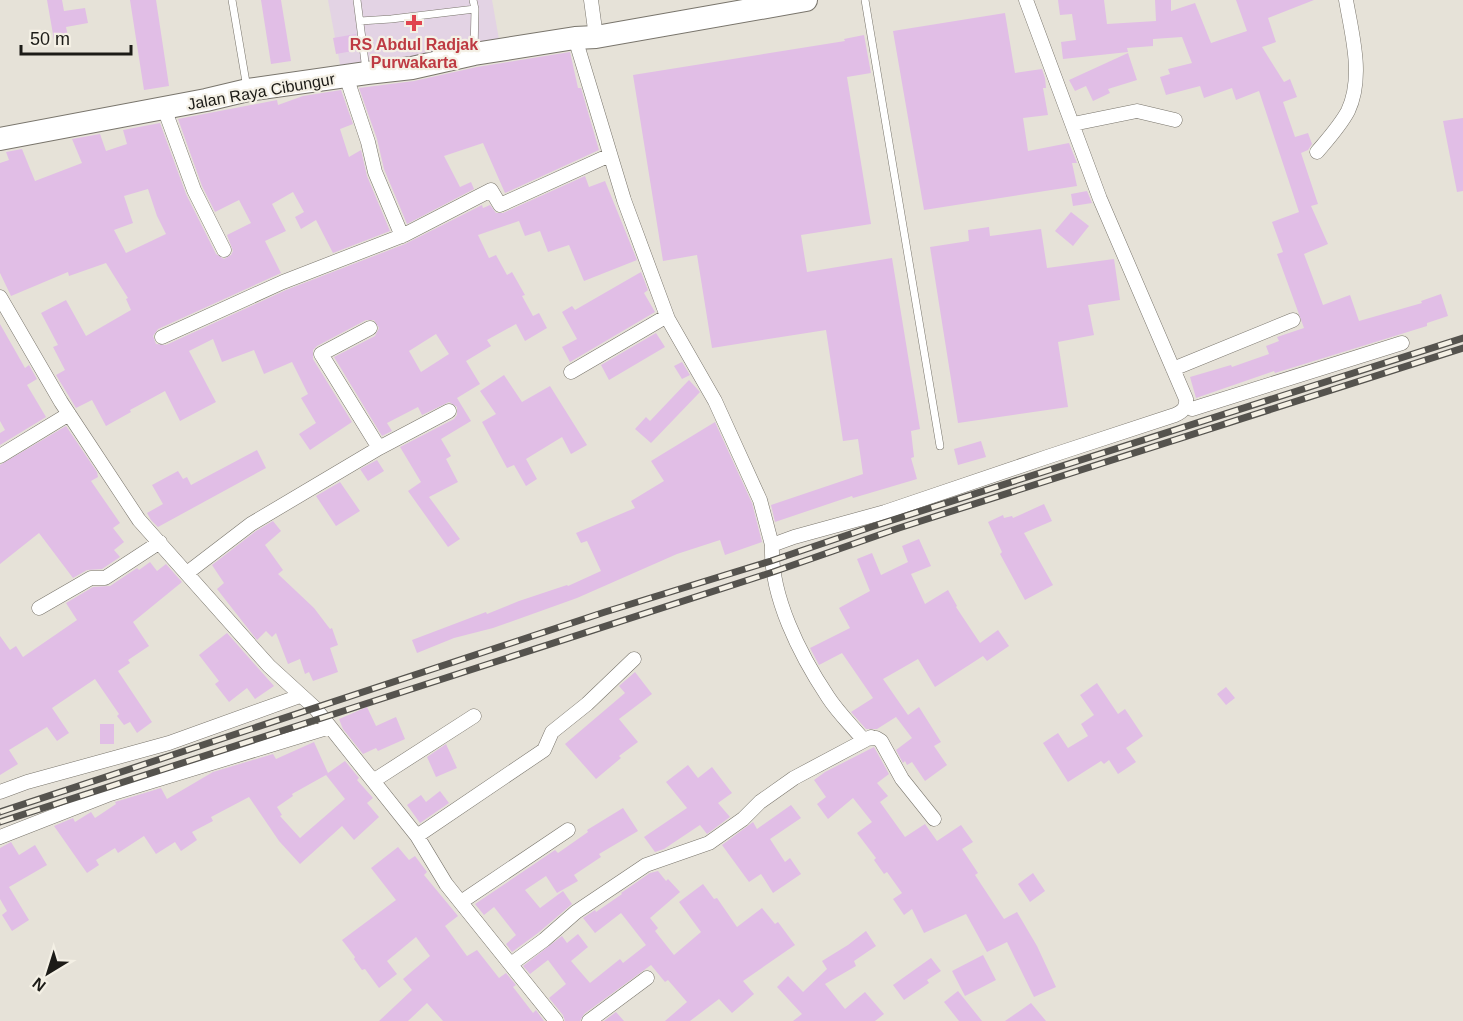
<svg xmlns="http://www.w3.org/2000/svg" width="1463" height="1021" viewBox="0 0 1463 1021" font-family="Helvetica,sans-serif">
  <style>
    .medical { fill: #e3d3e4 }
    .building { fill: #e1bee6; fill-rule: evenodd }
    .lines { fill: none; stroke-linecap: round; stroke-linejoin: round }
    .service-casing { stroke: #79756c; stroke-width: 8 }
    .minor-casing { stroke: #79756c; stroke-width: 15 }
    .trunk-casing { stroke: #79756c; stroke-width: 24 }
    .service { stroke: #fff; stroke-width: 7 }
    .minor { stroke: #fff; stroke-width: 14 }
    .trunk { stroke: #fff; stroke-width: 22 }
    .rail-casing { stroke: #55534e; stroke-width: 7 }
    .rail { stroke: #f4f0e5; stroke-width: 4.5; stroke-dasharray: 14; stroke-linecap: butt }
    .health-dot { fill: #e0444e; stroke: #f4f0e5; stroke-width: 2 }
    .labels { text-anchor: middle; stroke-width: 4.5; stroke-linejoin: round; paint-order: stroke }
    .health-label { font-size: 16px; font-weight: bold; fill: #be3a42; stroke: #f4f0e5 }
    .street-label { font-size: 16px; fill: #1c1b17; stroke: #f4f0e5 }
  </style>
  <rect width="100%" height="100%" fill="#e6e2d8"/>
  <path class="medical" d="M328 0H492L500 45 342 75Z"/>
  <path class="building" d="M47 0H62L64 11 85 8 88 23 66 27 68 37 54 40Z
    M130 0H156L169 86 144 90Z
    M261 0H281L291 61 271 64Z
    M1058 0H1104L1107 24 1156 21 1155 0H1171V11L1195 3 1211 43 1247 31 1236 0H1314L1268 18 1276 42 1262 47 1284 82 1290 79 1297 97 1283 102 1295 137 1308 133 1312 144 1308 150 1301 153 1318 204 1311 206 1328 244 1304 254 1323 305 1350 295 1359 321 1422 303 1421 301 1441 294 1448 316 1427 323V326L1275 373 1274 371 1196 398 1190 377 1231 365 1232 367 1269 354 1266 346 1279 341 1277 337 1304 328 1277 254 1283 252 1272 222 1299 212 1259 91 1236 100 1232 88 1204 98 1200 86 1166 95 1160 77 1170 74 1168 69 1192 63 1182 37 1153 39V46L1127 48 1128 52 1063 59 1061 42 1076 40 1072 14 1060 15Z
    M1005 13 1015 73 1042 69 1045 78 1046 88H1043L1048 115 1023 118 1028 151 1069 143 1077 163H1072L1077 186 924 210 893 31Z
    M356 34 358 50 336 54 333 38Z
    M864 35 871 73 847 77 871 224 801 235 807 272 892 258 920 429 911 431 914 457 911 458 917 479 853 498 852 496 775 522 771 505 863 474 858 439 843 441 826 330 712 348 697 255 663 261 633 75 845 41 844 39Z
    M570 52 578 88H581L599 150 505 193 483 143 444 156 460 187 471 182 474 189 407 224 384 169 377 139 359 88 414 81 477 67Z
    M1128 53 1137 80 1108 89 1110 93 1093 101 1086 86 1075 91 1069 80Z
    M341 90 353 124 340 129 349 157 361 150 367 176 390 231 333 253 316 220 301 229 295 217 304 212 293 192 272 204 286 231 265 241 281 273 158 329 153 336 156 344 166 345 286 290 405 244 482 205 483 208 490 205 496 213H503L585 176 589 187 605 181 637 260 584 281 569 245 548 252 540 231 525 236 519 221 478 235 489 258 496 255 507 275 512 272 525 295 522 296 533 316 539 313 547 328 525 341 516 324 487 340 491 346 466 361 480 384 457 398 471 421 441 439 451 456 446 459 458 482 429 497 460 539 448 547 408 491 421 482 400 447 454 419 457 415V407L449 402 422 415 418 407 387 423 392 431 382 436 334 357 375 336 379 328 374 320H366L317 346 313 350V359L352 422 310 450 299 434 316 423 301 398 308 394 292 362 264 374 254 350 222 362 213 339 189 351 216 402 180 421 165 391 130 410 131 412 106 426 92 400 76 408 56 375 65 370 53 347 58 345 41 313 66 300 86 336 131 310 126 299 128 298 106 263 69 276 68 272 11 296 0 273V163L9 160 6 152 22 149 35 181 82 163 72 139 100 134 106 151 127 144 123 130 160 123 186 194 216 254 224 259 231 255 233 251 227 235 251 223 239 200 215 212 202 186 178 119 277 100 278 105 303 96ZM148 189 157 216 166 234 126 253 114 230 133 223 124 196ZM436 334 449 354 421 372 409 351Z
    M1463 118V191L1457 192 1443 121Z
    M1087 191 1092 203 1073 206 1071 194Z
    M1071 212 1089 226 1073 246 1055 231Z
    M989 227 990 236 1041 229 1047 268 1114 259 1120 300 1088 305 1094 335 1058 342 1068 407 958 423 930 247 969 241 968 230Z
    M641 272 648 290 644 293 655 312 570 362 562 347 577 339 562 312 572 306 575 310Z
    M0 324 25 368 29 365 37 379 27 385 46 417 0 445V433L5 430 0 421Z
    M656 333 665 347 609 380 601 365Z
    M682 362 690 375 682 379 674 366Z
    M504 375 522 402 550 386 587 445 571 454 562 437 526 459 537 479 526 486 514 465 507 468 482 422 496 414 480 391Z
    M689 380 700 392 651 443 635 429 646 417 650 421Z
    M715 422 752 503 762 542 725 555 720 540 677 554 577 598 493 628 454 638 417 653 412 640 486 612 487 614 519 601 567 585 568 586 601 571 587 541 581 543 576 533 635 508 631 501 664 481 651 461Z
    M66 426 97 472 98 477 91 481 120 523 113 528 124 542 114 550 120 557 102 569 87 570 73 578 39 533 0 564V465Z
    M981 441 986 457 958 465 954 449Z
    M257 450 266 468 158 527 151 520 147 513 163 504 152 485 178 471 183 479 187 477 191 485Z
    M377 460 384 471 368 481 360 469Z
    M340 482 360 511 336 526 316 496Z
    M1044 504 1052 521 1024 533 1053 585 1025 600 1000 554 1002 552 988 522 1003 515 1004 518 1012 516 1013 518Z
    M273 521 281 531 265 545 283 570 278 574 314 608 330 629 332 628 338 645 330 648 338 672 313 681 309 672 305 674 300 659 288 664 276 633 272 637 266 631 257 640 217 589 224 583 212 565 256 531Z
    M919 539 931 566 911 574 925 604 948 590 957 606 956 607 980 643 998 630 1009 646 987 661 983 656 935 687 918 659 883 679 908 715 919 707 941 742 934 746 947 765 925 781 912 762 907 765 905 761 903 763 896 750 912 738 896 717 877 729H866L851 712 873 698 842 653 819 665 810 648 850 628 839 608 870 591 857 559 872 553 881 575 908 562 902 546Z
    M150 562 157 571 166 564 182 582 133 622 149 646 128 660 130 663 118 671 152 722 137 733 130 722 124 725 117 716 119 714 95 679 52 708 69 733 57 741 47 727 9 750 18 764 0 775V636L10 650 16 646 23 657 77 620 66 603 93 587 110 586 137 568 139 570Z
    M227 633 274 686 255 699 247 688 229 702 215 684 219 681 199 655Z
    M635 672 652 694 619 719 638 742 619 756 621 758 596 779 565 744 625 693 619 686Z
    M1097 683 1118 714 1125 709 1143 736 1126 748 1136 762 1118 774 1109 760 1104 764 1101 761 1068 782 1043 743 1058 733 1068 748 1088 736 1081 724 1094 715 1080 695Z
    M1226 687 1235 698 1226 705 1217 694Z
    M367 707 376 726 396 717 405 739 378 751 376 748 363 754 343 729 339 719Z
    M100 724H114V744H100Z
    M314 742 328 773 345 761 359 778 357 780 373 798 367 803 379 817 354 840 342 826 300 864 279 841 249 797 211 817 213 821 192 832 197 840 181 851 175 842 156 854 144 836 118 853 115 848 96 860 99 865 87 873 54 826 73 818 75 822 91 812 95 818 116 804 115 802 161 788 167 799 213 772 273 754 276 759ZM326 775 345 799 300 838 280 816 282 815 277 807 293 796 292 794Z
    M446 744 457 768 436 777 427 757Z
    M874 747 889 774 877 783 888 796 880 802 905 837 925 824 937 841 961 825 973 842 962 849 978 873 975 875 1004 919 1017 912 1037 946 1056 987 1034 997 1007 942 987 952 966 914 924 933 912 909 904 915 893 899 902 893 887 872 884 874 874 860 876 858 857 833 872 822 853 798 828 819 817 804 826 797 814 780 825 772Z
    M688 765 698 778 712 767 732 793 718 803 730 817 707 834 700 825 664 849 655 852 644 837 687 808 666 782Z
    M440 791 449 803 420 823 407 805 421 795 426 802Z
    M791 805 801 818 770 839 785 862 790 858 801 874 773 893 761 874 749 882 722 845 753 822 757 829Z
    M623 808 638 831 599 854 601 857 574 875 578 881 557 893 546 876 525 890 540 908 563 891 572 904 538 933 512 952 506 944 516 935 494 907 484 915 475 904 555 850 558 853 588 832 587 830Z
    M11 842 19 855 35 845 47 865 9 887 29 920 12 931 2 915 7 911 0 899V848Z
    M398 847 409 860 415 856 427 872 424 875 458 916 445 926 467 956 477 950 499 978 506 973 516 985 513 987 520 996 533 1013 536 1010 544 1021H443L427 1003 408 1021H379L412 990 403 979 430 956 416 937 387 961 397 974 379 988 365 969 362 970 354 959 355 957 342 940 396 900 371 868Z
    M658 871 666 881 668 879 680 892 650 918 658 928 655 931 674 955 701 932 679 902 703 884 714 899 717 898 737 927 762 908 775 924 778 922 795 945 743 981 754 994 732 1013 719 999 690 1021H665L687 1002 668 980 665 982 651 965 584 1014 580 1021H565L563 1015 549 998 566 984 548 960 530 974 523 966 562 936 567 943 578 934 588 947 571 961 590 983 620 959 623 963 646 945 621 913 595 933 583 918 595 910 596 912 622 894 621 893 650 873Z
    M1033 873 1045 891 1030 902 1018 884Z
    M866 931 876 946 854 961 856 966 825 984 845 1009 865 992 884 1014 875 1021H793L802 1014 777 987 788 976 803 992 827 969 822 961 848 945Z
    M983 955 996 980 965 996 952 971Z
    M931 958 941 971 927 980 929 983 904 1000 893 985Z
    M958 991 982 1021H959L944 1002Z
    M1031 1003 1046 1021H1005Z
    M616 1012 624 1021H604Z"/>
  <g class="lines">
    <g class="service-casing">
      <path id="service" d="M232 0 247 88
        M357 0 366 70
        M473 0 475 9 474 52
        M865 0 940 446
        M360 21 391 19 475 9"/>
    </g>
    <g class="minor-casing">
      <path id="minor" d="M591 0 596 37
        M575 38 624 200 668 319 715 401 760 500 772 545 794 537 885 512 1047 457 1175 415C1182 412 1187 408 1186 399L1100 199 1026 0
        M346 76 368 142 375 172 402 236
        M164 108 194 190 224 250
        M1073 124 1137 111 1175 120
        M1317 152C1328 139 1340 126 1348 111 1364 77 1352 35 1346 0
        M0 297 61 402 139 520 269 666 315 708 417 836 446 884 556 1021
        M370 328 321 354 379 448
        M162 337 283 282 404 235 491 190 500 205 610 155
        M1173 369 1293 320
        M571 372 667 316
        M1186 405 1192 409 1402 343
        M0 456 69 414
        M772 545C770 596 800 655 828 697 837 711 850 724 861 737L865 739 876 738 881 741 902 779 934 819
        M187 573 251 524 379 448 449 411
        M39 608 91 578H105L160 542
        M373 781 474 716
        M0 792 27 782 169 743 300 696
        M417 836 544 750 552 732 587 704 634 659
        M0 837 110 794 330 727
        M461 902 568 830
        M511 964 544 940 576 912 646 865 709 843 743 819 760 802 794 778 871 737
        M589 1021 647 978"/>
    </g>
    <g class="trunk-casing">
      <path id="trunk" d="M0 139 206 100 248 90 367 73 412 68 474 54 575 38 596 37 806 0"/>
    </g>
    <use href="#service" class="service"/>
    <use href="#minor" class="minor"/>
    <use href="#trunk" class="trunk"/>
    <g class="rail-casing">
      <path id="rail" d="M0 812 605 612 771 561 874 526 1463 338
        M0 822 773 572 899 528 1463 348"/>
    </g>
    <use href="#rail" class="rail"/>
  </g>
  <path class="health-dot" d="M411 14h6v6h6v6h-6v6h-6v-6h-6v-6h6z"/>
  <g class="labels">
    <g class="health-label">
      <text x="414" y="50">RS Abdul Radjak<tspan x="414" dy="18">Purwakarta</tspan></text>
    </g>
    <g class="street-label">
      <text transform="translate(261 91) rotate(-10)" y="6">Jalan Raya Cibungur</text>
    </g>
  </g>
  <g transform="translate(48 973) rotate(218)" stroke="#f4f0e5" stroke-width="4.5" paint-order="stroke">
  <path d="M0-4.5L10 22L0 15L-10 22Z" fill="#1c1b17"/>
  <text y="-9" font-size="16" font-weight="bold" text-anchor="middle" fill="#1c1b17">N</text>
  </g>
  <path d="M21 45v9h110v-9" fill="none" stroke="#1c1b17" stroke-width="3"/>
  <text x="30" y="45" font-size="18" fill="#1c1b17" stroke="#f4f0e5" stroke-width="4.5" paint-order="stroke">50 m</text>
</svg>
